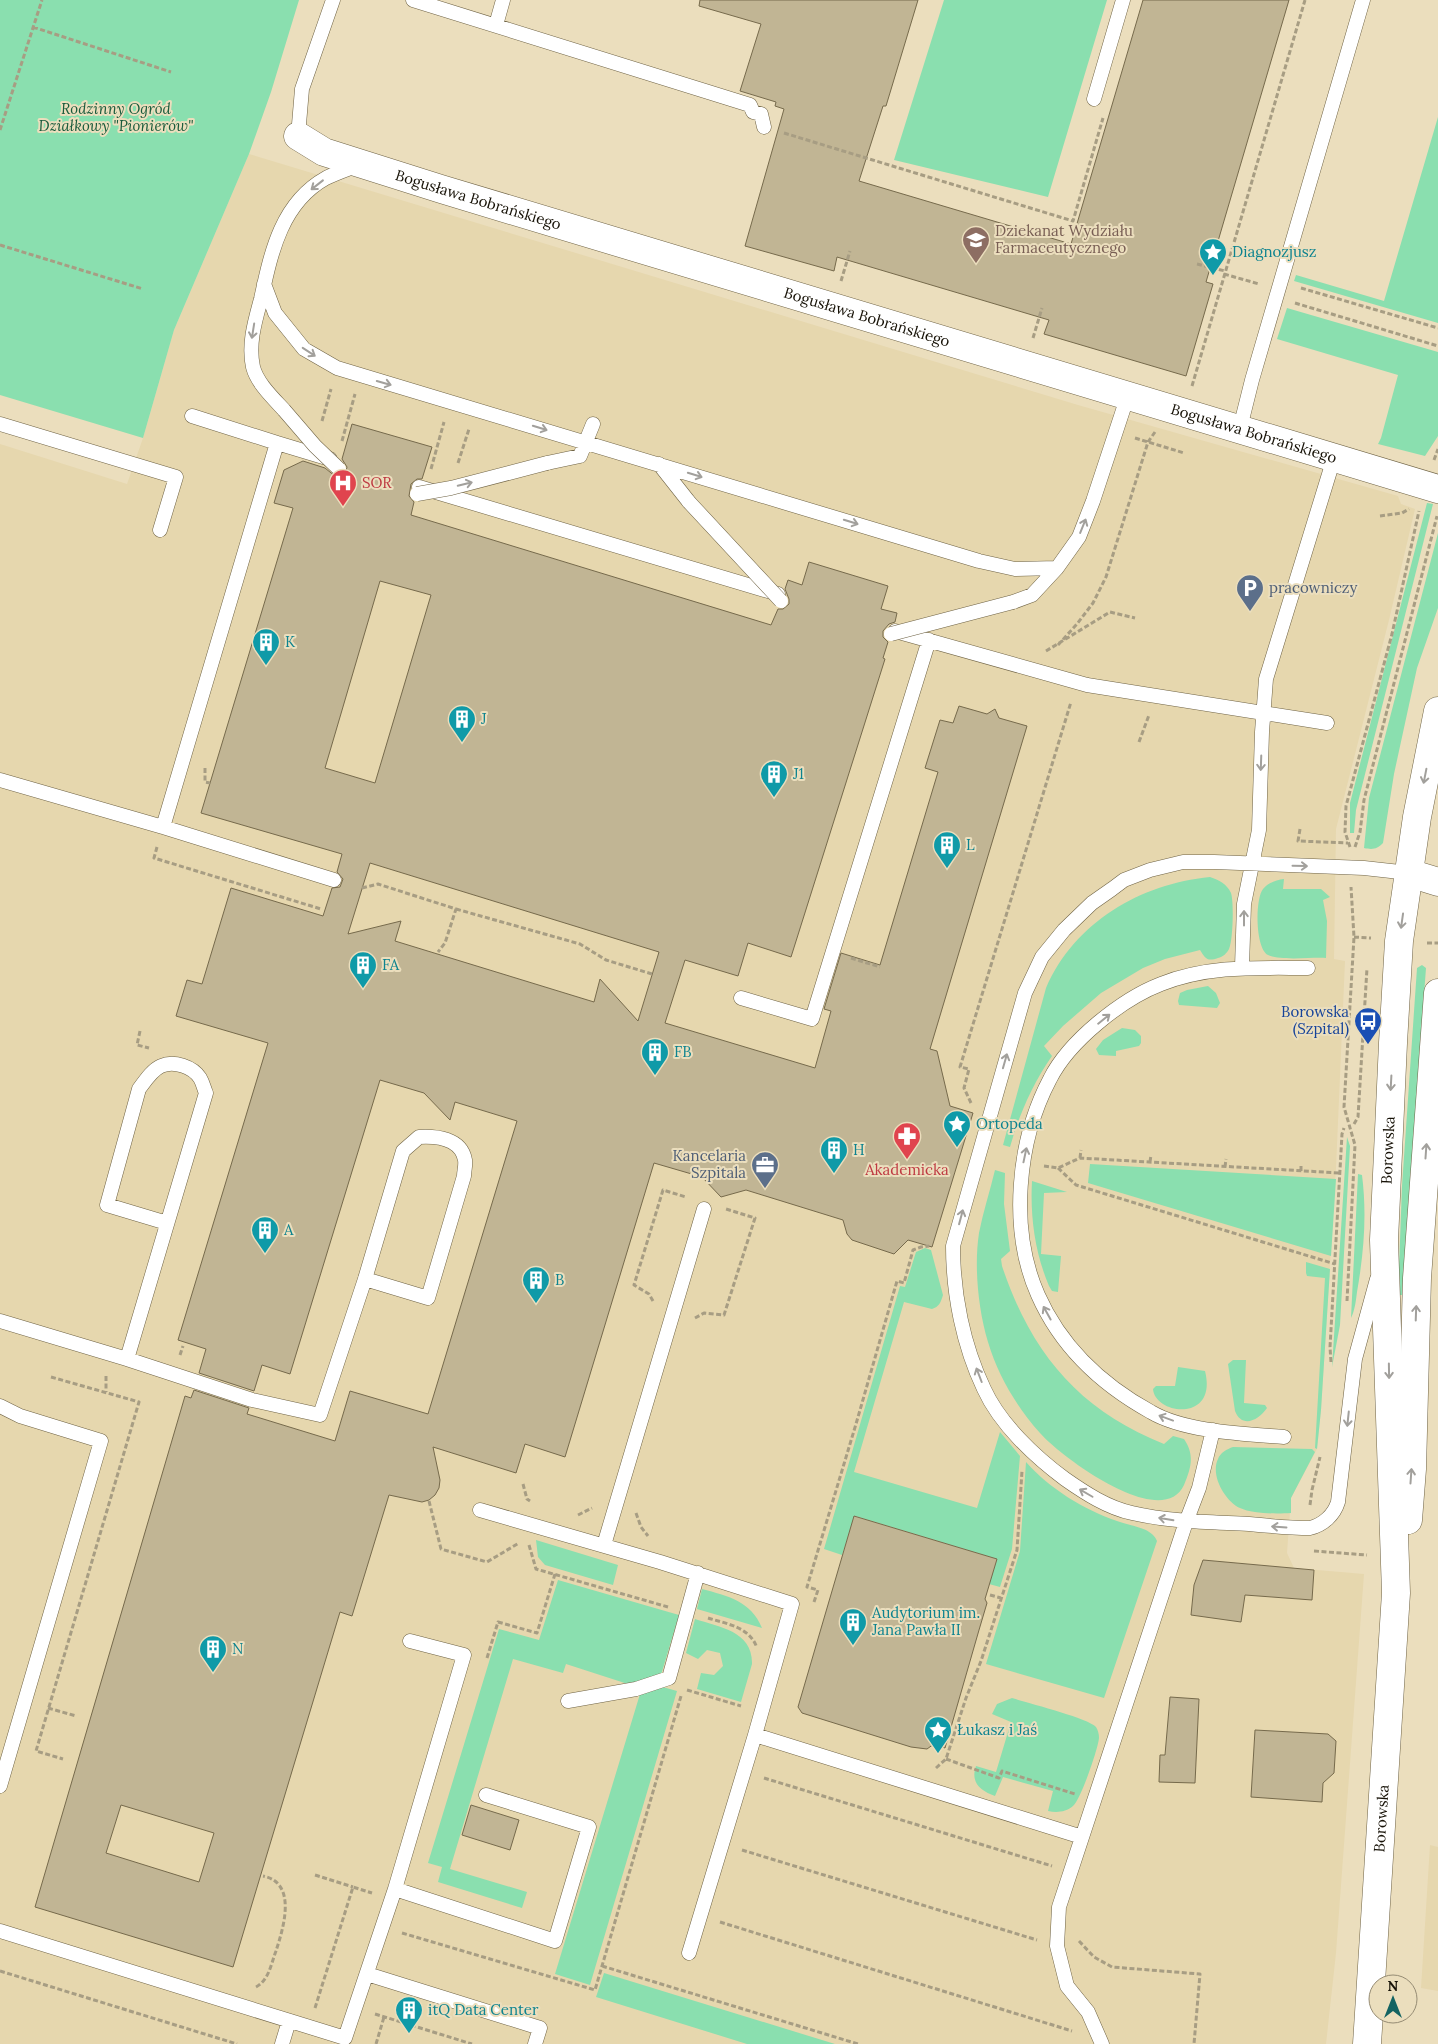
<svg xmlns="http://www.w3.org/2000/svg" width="1438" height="2044" viewBox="0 0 1438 2044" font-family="Lora,serif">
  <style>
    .built { fill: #e6d7ae }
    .green { fill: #8adfaf }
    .building { fill: #c1b594; stroke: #766a4c; fill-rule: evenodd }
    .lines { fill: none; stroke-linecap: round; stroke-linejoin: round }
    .service-casing { stroke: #6f6345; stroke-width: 15 }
    .minor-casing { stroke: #6f6345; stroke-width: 29 }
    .tertiary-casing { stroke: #6f6345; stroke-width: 29 }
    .path { stroke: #a79d83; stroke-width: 3; stroke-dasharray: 5 2.5; stroke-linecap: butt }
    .service { stroke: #fff; stroke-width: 14 }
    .minor { stroke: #fff; stroke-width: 28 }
    .tertiary { stroke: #fff; stroke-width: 28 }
    .service-bridge-casing { stroke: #6f6345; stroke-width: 15; stroke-linecap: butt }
    .service-bridge { stroke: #fff; stroke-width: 14 }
    .oneway { stroke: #a2a09c }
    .labels { text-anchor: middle; stroke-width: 4; stroke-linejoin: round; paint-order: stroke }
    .park-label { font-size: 15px; font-style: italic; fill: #195b3c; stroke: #ebdebd }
    .street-label { font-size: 15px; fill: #171207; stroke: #ebdebd }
    .education-label { font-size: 15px; fill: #785e54; stroke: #ebdebd; text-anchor: start }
    .culture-label { font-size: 15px; fill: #0d838f; stroke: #ebdebd; text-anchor: start }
    .health-label { font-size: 15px; fill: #be3a42; stroke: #ebdebd; text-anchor: start }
    .service-label { font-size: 15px; fill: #4e5e75; stroke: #ebdebd; text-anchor: start }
    .transit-label { font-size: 15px; fill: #164399; stroke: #ebdebd; text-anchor: end }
  </style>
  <rect width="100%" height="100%" fill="#ebdebd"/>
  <path class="built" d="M249 154 1078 405 1398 496 1401 504 1415 509 1389 620 1336 829 1334 959 1345 961 1336 1168 1321 1410 1317 1449 1291 1498 1287 1553 1294 1568 1364 1574 1336 1953 1326 2044H0V444L127 484 143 438 174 330Z
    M1430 1845 1438 1847V1991L1421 1988Z"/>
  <path class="green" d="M0 0H299L271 92 249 154 174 330 143 438 0 395Z
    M944 0H1107L1048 197 894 160Z
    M1438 117V323L1294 281 1296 275 1384 301Z
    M1287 308 1438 352V436L1425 456 1378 444 1381 438 1398 375 1277 339Z
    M1427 503 1433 504 1356 810 1354 833H1350V803Z
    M1438 533V608L1417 668 1394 774 1383 843C1377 849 1373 850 1364 848L1369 798Z
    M1210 877C1219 880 1227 884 1231 893 1234 902 1233 940 1229 949 1227 953 1223 957 1218 958 1207 962 1205 958 1200 950L1165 959 1143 968 1101 993 1063 1026 1044 1046 1052 1056C1033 1083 1019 1115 1010 1147L1003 1145 1046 988C1075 922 1140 884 1210 877Z
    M1284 879 1283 889H1321L1330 897 1323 900 1327 921 1326 958C1312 957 1280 961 1268 955 1255 948 1255 899 1263 889 1268 883 1276 880 1284 879Z
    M1422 965 1426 968 1402 1295H1398L1402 1186 1417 968Z
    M1208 986 1216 993 1220 1003 1217 1008 1179 1005 1178 1001 1180 993 1187 990Z
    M1122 1028 1135 1030 1141 1036V1043L1139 1046 1116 1051V1056L1099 1055 1096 1049 1103 1040Z
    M1347 1137 1350 1146 1340 1325 1332 1367Z
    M1090 1164 1336 1179 1331 1256 1088 1183Z
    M995 1170 1005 1173 1004 1204 1010 1251 1001 1259 1002 1266C1031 1353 1079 1410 1164 1444L1173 1436 1184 1439C1195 1455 1191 1468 1184 1485 1162 1532 1061 1457 1040 1433 1017 1407 998 1376 988 1342 978 1309 974 1266 979 1233 983 1212 990 1191 995 1170Z
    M1358 1174 1362 1175C1367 1214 1364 1252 1357 1292 1356 1300 1355 1310 1351 1318Z
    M1032 1181 1067 1192 1044 1193 1041 1254 1061 1256 1058 1292 1052 1291 1049 1286C1035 1253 1030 1217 1032 1181Z
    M925 1248 931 1250 943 1295C941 1302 939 1307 932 1309L904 1302 854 1472 977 1508 1000 1432 1020 1456 1012 1549 1000 1587 989 1584 997 1559 855 1516 842 1555 824 1549 900 1286 905 1287 916 1252Z
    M1306 1262 1330 1269 1321 1410 1317 1449 1315 1448 1325 1278 1307 1276 1306 1273Z
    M1233 1360H1246L1244 1403 1265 1405 1267 1408C1259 1420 1242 1429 1235 1411L1228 1364Z
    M1178 1367 1205 1371C1218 1423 1155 1415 1153 1389L1156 1386H1175Z
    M1233 1447 1312 1449 1315 1452 1291 1498V1513C1277 1514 1253 1514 1240 1508 1225 1501 1210 1475 1218 1459 1220 1453 1227 1449 1233 1447Z
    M1026 1462C1050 1489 1083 1509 1117 1521 1129 1526 1152 1527 1157 1541L1104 1698 986 1664 1020 1551Z
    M536 1540 618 1565 613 1585 545 1565 538 1557Z
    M558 1580 679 1615 661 1675 634 1686 566 1664 563 1673 513 1659 450 1869 527 1892 522 1908 438 1882 442 1867 428 1863 499 1629 539 1640Z
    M702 1589C728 1596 751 1601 762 1628L697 1609Z
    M695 1619C719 1627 753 1631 752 1664L741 1702 697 1689 701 1673 714 1675 723 1666 720 1653 707 1650 698 1659 686 1653Z
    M659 1686 677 1691 590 1985 555 1974 640 1694Z
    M1012 1698C1027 1703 1088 1718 1096 1727 1098 1730 1099 1734 1099 1738 1098 1749 1081 1799 1073 1806 1066 1812 1057 1813 1048 1811L1053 1791 1003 1777 995 1796C981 1791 970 1783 976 1766L996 1772 1011 1722 992 1714 997 1704Z
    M604 1973 835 2044H747L596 1997Z"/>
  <path class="building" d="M700 0H918L886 106H883L859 181 1071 244 1143 0H1289L1206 282 1213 284 1186 376 1044 334 1049 320 837 257 834 271 745 246 784 109 775 106 776 102 740 91 761 24 699 6Z
    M352 424 432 447 422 479H417L411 484 409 496 414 502 411 515 771 625 778 609H783L789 604V599L785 589 788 580 802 585 809 562 888 586 881 609 897 613 895 622 889 624 883 631V637L888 642 883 658 885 659 791 957 748 943 738 976 685 960 665 1023 815 1068 831 1011 824 1009 841 953 880 965 938 772 925 768 940 720 953 723 959 706 987 714 995 709 999 718 1027 726 930 1049 937 1051 950 1106 973 1113 932 1247 908 1240 894 1254 852 1240 847 1234 843 1220 746 1190 721 1197 702 1177 654 1163 565 1457 525 1444 516 1473 433 1447 440 1480 439 1488 435 1495 429 1500 422 1502 389 1495 352 1616 340 1612 233 1967 35 1907 185 1396 191 1398 194 1390 249 1408 247 1414 335 1441 350 1391 428 1414 517 1121 455 1102 450 1120 424 1093 380 1080 290 1374 262 1365 254 1391 199 1373 206 1349 178 1340 268 1043 176 1016 187 980 202 984 231 888 323 916 332 888 340 887 343 879 337 872 342 854 201 813 293 508 274 503 284 470 303 461 325 468 336 477 345 475 347 467 342 459ZM380 581 431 595 375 783 325 768ZM370 863 659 952 638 1021 600 979 594 1002 395 941 401 921 348 934ZM121 1805 214 1833 199 1882 106 1853Z
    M854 1516 997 1559 985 1599 987 1603 979 1630 945 1748 934 1744 927 1749 911 1747 802 1713 798 1707Z
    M1203 1560 1314 1570 1312 1600 1245 1595 1241 1622 1191 1615 1194 1585Z
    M1170 1697 1199 1699 1195 1783 1159 1782 1160 1755H1165Z
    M1255 1730 1328 1734 1336 1741 1334 1773 1323 1783 1322 1802 1251 1797Z
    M471 1805 519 1820 510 1850 462 1835Z"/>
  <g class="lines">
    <g class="service-casing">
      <path id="service" d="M413 0 750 105 753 112 761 114 764 127
        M496 25 503 0
        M1094 99 1123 0
        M298 136 302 89 333 0
        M264 284 275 313 304 349 337 368 979 561 1015 569 1057 568
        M284 410C273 398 257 383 253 367 248 344 255 321 261 299 271 253 281 203 326 178 336 173 348 169 358 165
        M192 416 277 443
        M0 424 176 477 160 530
        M1240 428 1252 380 1363 0
        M547 463 580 456 593 424
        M659 464 689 502
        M419 487 778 594
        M1013 602 1032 595 1057 568 1079 537 1093 501 1128 395
        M895 631 1087 685 1327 723
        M0 780 163 827 334 880
        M163 827 277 443 330 459
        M1242 967 1244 904 1259 830 1262 732 1266 679 1334 458
        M741 998 812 1019 929 640
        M1377 1279 1355 1359 1338 1502C1334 1515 1323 1525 1310 1528 1289 1528 1269 1526 1249 1524 1210 1522 1171 1522 1132 1513 1108 1508 1085 1493 1065 1479 1035 1457 1000 1424 984 1389 963 1345 953 1294 953 1246L1025 993 1042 957 1064 930 1092 903 1112 889 1124 880 1150 870 1183 862H1214L1364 868 1409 873
        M0 1321 127 1359 252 1400 320 1415 365 1279 403 1151 419 1137C436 1136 461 1138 465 1160 466 1165 464 1171 464 1176L428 1298 365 1279
        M127 1359 206 1093C204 1089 203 1083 200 1078 193 1067 174 1060 161 1066 152 1070 145 1081 139 1089L107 1205 167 1223
        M0 1406 20 1416 101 1441 0 1786
        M1284 1437C1245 1434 1185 1432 1151 1412 1102 1385 1061 1347 1038 1295 1009 1230 1017 1141 1050 1079 1069 1041 1122 999 1161 984 1209 965 1258 968 1308 968
        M480 1510 660 1562 792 1604 755 1735 689 1953
        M604 1545 704 1209
        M568 1701 636 1689 669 1678 698 1573
        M755 1735 1082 1837
        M395 1889 555 1941 589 1827 486 1795
        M0 1931 345 2038 395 1889 464 1655 410 1641
        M367 1974 540 2028 535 2044
        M282 2044 289 2021
        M1102 2044 1088 2012 1067 1986 1057 1946 1059 1907 1186 1522 1199 1488 1213 1430"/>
    </g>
    <g class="minor-casing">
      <g id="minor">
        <path id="s1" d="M298 136 324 152 441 189 1438 489"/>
        <path d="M1409 873 1438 882"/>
      </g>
    </g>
    <g class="tertiary-casing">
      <g id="tertiary">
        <path d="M1408 1520 1412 1469 1417 1278 1438 993"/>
        <path id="s2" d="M1367 2044 1396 1593 1384 1240 1393 1043 1399 941 1417 817 1438 711"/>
      </g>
    </g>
    <path class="path" d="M33 27 171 72
      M0 130 42 0
      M784 133 1073 221 1103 118
      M0 245 143 289
      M1197 264 1225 271
      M1224 274 1259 284
      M841 281 850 251
      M1301 288 1438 328
      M1295 303 1438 346
      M1033 338 1042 308
      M1192 386 1305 0
      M322 421 331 389
      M1135 438 1184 453
      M342 441 355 394
      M1434 460 1438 449
      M458 463 469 429
      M431 469 444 422
      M1380 516 1402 513 1409 509
      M1058 645 1077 624 1093 603 1106 577 1148 442 1155 432
      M1046 651 1110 612 1135 618
      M1139 742 1149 715
      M205 768V782L210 783
      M1300 829 1298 841 1348 843
      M157 847 154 858 321 909
      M1350 847 1345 832 1346 806 1392 634 1419 511
      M1355 847 1360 832 1364 800 1437 516
      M362 888 378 884 456 909 445 943 438 952
      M456 909 580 944 606 960 652 974
      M1354 937 1371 938
      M1427 943H1438
      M851 958 880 967
      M140 1031 137 1045 149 1048
      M971 1103 964 1088 969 1069 960 1067 1071 702
      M1354 1124 1358 1117 1367 968
      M1080 1158 1081 1150
      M1150 1162 1151 1155
      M1044 1166 1058 1168 1080 1158 1340 1173
      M1225 1167 1226 1159
      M1058 1168 1076 1185 1335 1264
      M1301 1171V1164
      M653 1301 649 1294 634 1285 663 1190 686 1197
      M1347 1301 1355 1145 1344 1107 1354 937 1351 887
      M695 1318 704 1313 724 1315 755 1218 726 1209
      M180 1355 183 1346
      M1331 1362 1330 1347 1342 1134 1344 1128
      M106 1376V1392
      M51 1377 139 1402 36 1751 63 1759
      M523 1484 527 1499 530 1501
      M429 1501 441 1549 487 1562 519 1543
      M1310 1505 1312 1490 1320 1457
      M636 1513 641 1527 648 1536
      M578 1515 592 1508
      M529 1545 536 1569 668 1607
      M1314 1551 1367 1555
      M990 1595 1001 1598
      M814 1602 818 1590 807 1587 856 1424 897 1281 904 1283 913 1250 921 1247 929 1246
      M708 1618C727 1624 750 1627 757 1648
      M487 1658 498 1622 537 1633 555 1574
      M687 1690 741 1706
      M48 1708 76 1716
      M946 1759 999 1778 1002 1771 1075 1794
      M936 1768 946 1759 966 1698 981 1661 1017 1550 1022 1471
      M764 1778 1052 1866
      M742 1850 1037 1940
      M315 1875 353 1887
      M720 1922 1072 2031
      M402 1933 595 1990 681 1696
      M1079 1941 1094 1957 1112 1967 1200 1974 1194 2044
      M602 1966 858 2044
      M0 1971 237 2044
      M256 1987C269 1980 271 1964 276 1951 283 1929 298 1883 263 1876
      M315 2008 353 1887 372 1893
      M375 2014 472 2044
      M376 2044 384 2017"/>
    <use href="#service" class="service"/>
    <use href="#minor" class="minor"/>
    <use href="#tertiary" class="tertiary"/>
    <g class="service-bridge-casing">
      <path id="service-bridge" d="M284 410 315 446 339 469
        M417 494 451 488 547 463
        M689 502 781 601
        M891 634 1013 602"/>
    </g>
    <use href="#service-bridge" class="service-bridge"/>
  </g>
  <defs><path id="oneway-shaft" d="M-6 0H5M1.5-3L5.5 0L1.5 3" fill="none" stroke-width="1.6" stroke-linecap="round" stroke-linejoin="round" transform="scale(1.25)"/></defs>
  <g class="oneway">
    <use href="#oneway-shaft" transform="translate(317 185) rotate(142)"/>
    <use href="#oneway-shaft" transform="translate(253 331) rotate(99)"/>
    <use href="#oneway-shaft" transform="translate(309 352) rotate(33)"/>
    <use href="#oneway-shaft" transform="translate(384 383) rotate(16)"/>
    <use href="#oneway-shaft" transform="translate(540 428) rotate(17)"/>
    <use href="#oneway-shaft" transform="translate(695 475) rotate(17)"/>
    <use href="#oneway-shaft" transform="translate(465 484) rotate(-14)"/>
    <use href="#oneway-shaft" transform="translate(851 522) rotate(17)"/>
    <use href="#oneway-shaft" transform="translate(1083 526) rotate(-68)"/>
    <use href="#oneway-shaft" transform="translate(1261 763) rotate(92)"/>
    <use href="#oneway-shaft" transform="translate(1425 776) rotate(101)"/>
    <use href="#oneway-shaft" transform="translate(1300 866) rotate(1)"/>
    <use href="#oneway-shaft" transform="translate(1244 918) rotate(-90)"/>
    <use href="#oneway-shaft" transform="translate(1402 921) rotate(98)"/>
    <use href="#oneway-shaft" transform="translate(1104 1019) rotate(-39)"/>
    <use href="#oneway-shaft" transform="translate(1005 1061) rotate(-74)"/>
    <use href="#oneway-shaft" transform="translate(1391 1083) rotate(93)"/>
    <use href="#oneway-shaft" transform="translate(1426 1151) rotate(-86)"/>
    <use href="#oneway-shaft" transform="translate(1025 1155) rotate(-78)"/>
    <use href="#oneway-shaft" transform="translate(961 1217) rotate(-75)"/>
    <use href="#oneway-shaft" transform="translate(1047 1313) rotate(-119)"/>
    <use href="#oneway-shaft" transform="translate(1416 1313) rotate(-88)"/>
    <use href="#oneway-shaft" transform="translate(1389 1371) rotate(89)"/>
    <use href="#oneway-shaft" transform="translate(979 1375) rotate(-111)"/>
    <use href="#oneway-shaft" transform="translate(1166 1418) rotate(-160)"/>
    <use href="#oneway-shaft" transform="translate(1348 1419) rotate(96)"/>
    <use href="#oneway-shaft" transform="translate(1411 1476) rotate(-86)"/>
    <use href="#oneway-shaft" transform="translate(1086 1493) rotate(-150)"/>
    <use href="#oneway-shaft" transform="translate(1166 1519) rotate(-171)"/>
    <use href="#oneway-shaft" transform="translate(1279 1527) rotate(-176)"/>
  </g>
  <defs>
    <g id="university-pin" transform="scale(1.4375)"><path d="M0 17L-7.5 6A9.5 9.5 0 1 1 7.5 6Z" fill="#8d6e63" stroke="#ebdebd"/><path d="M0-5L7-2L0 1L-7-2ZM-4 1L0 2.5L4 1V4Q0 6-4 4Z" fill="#fff"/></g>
    <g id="sight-pin" transform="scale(1.4375)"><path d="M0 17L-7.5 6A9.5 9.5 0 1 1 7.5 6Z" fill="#0f9aa8" stroke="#ebdebd"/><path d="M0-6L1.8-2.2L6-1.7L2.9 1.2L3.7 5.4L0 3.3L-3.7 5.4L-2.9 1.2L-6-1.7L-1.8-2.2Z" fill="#fff"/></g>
    <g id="hospital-pin" transform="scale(1.4375)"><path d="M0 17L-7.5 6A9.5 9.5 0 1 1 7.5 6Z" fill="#e0444e" stroke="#ebdebd"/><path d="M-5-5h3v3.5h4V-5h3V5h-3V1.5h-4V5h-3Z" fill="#fff"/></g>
    <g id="parking-pin" transform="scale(1.4375)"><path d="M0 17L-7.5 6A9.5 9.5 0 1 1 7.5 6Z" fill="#5c6f8a" stroke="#ebdebd"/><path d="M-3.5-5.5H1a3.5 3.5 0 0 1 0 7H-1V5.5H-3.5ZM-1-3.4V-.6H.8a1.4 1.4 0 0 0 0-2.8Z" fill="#fff"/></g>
    <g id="building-pin" transform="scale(1.4375)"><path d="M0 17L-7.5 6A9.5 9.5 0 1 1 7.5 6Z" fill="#0f9aa8" stroke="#ebdebd"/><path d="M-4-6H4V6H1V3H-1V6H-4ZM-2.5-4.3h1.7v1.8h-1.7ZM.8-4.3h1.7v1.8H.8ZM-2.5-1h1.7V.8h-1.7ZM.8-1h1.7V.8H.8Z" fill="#fff"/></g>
    <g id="bus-pin" transform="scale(1.4375)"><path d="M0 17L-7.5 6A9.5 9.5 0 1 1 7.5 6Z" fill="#1a4fb4" stroke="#ebdebd"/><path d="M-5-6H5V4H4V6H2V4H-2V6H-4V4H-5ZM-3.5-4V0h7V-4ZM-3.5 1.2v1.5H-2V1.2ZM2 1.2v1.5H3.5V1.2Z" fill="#fff"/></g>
    <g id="pharmacy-pin" transform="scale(1.4375)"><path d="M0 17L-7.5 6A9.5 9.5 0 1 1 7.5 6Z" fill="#e0444e" stroke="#ebdebd"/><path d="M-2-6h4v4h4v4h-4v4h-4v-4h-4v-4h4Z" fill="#fff"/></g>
    <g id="office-pin" transform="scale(1.4375)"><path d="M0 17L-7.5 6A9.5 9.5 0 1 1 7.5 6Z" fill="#5c6f8a" stroke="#ebdebd"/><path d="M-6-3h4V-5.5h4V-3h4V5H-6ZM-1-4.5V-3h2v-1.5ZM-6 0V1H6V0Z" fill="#fff"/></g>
  </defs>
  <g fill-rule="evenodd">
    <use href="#university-pin" x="976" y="240"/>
    <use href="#sight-pin" x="1213" y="252"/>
    <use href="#hospital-pin" x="343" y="483"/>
    <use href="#parking-pin" x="1250" y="588"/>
    <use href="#building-pin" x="266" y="642"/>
    <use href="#building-pin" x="462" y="719"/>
    <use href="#building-pin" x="774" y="774"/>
    <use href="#building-pin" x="947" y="845"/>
    <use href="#building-pin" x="363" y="965"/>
    <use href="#bus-pin" x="1368" y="1021"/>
    <use href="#building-pin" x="655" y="1052"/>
    <use href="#sight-pin" x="957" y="1124"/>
    <use href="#pharmacy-pin" x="907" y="1136"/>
    <use href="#building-pin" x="834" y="1150"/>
    <use href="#office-pin" x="765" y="1165"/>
    <use href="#building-pin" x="265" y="1230"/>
    <use href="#building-pin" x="536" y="1280"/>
    <use href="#building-pin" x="853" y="1622"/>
    <use href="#building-pin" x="213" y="1649"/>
    <use href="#sight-pin" x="938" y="1730"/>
    <use href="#building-pin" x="409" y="2010"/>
  </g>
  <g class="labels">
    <g class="park-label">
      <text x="116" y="114">Rodzinny Ogród<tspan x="116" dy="17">Działkowy "Pionierów"</tspan></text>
    </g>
    <g class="street-label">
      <text dy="5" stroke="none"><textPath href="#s1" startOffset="192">Bogusława Bobrańskiego</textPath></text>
      <text dy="5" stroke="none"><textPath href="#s1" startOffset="598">Bogusława Bobrańskiego</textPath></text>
      <text dy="5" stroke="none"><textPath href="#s1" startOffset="1002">Bogusława Bobrańskiego</textPath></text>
      <text dy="5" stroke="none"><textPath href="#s2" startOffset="895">Borowska</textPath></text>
      <text dy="5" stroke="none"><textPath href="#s2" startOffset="226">Borowska</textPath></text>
    </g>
    <g class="education-label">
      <text x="995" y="236">Dziekanat Wydziału<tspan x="995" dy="17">Farmaceutycznego</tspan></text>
    </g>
    <g class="culture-label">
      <text x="1232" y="257">Diagnozjusz</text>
      <text x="285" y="647">K</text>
      <text x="481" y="724">J</text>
      <text x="793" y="779">J1</text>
      <text x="966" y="850">L</text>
      <text x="382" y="970">FA</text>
      <text x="674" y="1057">FB</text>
      <text x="976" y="1129">Ortopeda</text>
      <text x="853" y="1155">H</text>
      <text x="284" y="1235">A</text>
      <text x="555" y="1285">B</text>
      <text x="872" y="1618">Audytorium im.<tspan x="872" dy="17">Jana Pawła II</tspan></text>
      <text x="232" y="1654">N</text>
      <text x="957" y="1735">Łukasz i Jaś</text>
      <text x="428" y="2015">itQ Data Center</text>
    </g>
    <g class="health-label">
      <text x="362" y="488">SOR</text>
      <text x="907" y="1175" text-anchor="middle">Akademicka</text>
    </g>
    <g class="service-label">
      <text x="1269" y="593">pracowniczy</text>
      <text x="746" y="1161" text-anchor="end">Kancelaria<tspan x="746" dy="17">Szpitala</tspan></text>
    </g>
    <g class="transit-label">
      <text x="1349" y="1017">Borowska<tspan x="1349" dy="17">(Szpital)</tspan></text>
    </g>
  </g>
  <g transform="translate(1393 1999)"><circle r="24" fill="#ebdebd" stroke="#968c74"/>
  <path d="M0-4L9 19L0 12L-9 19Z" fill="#136362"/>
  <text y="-8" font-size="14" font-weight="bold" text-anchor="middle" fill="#171207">N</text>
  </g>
</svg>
